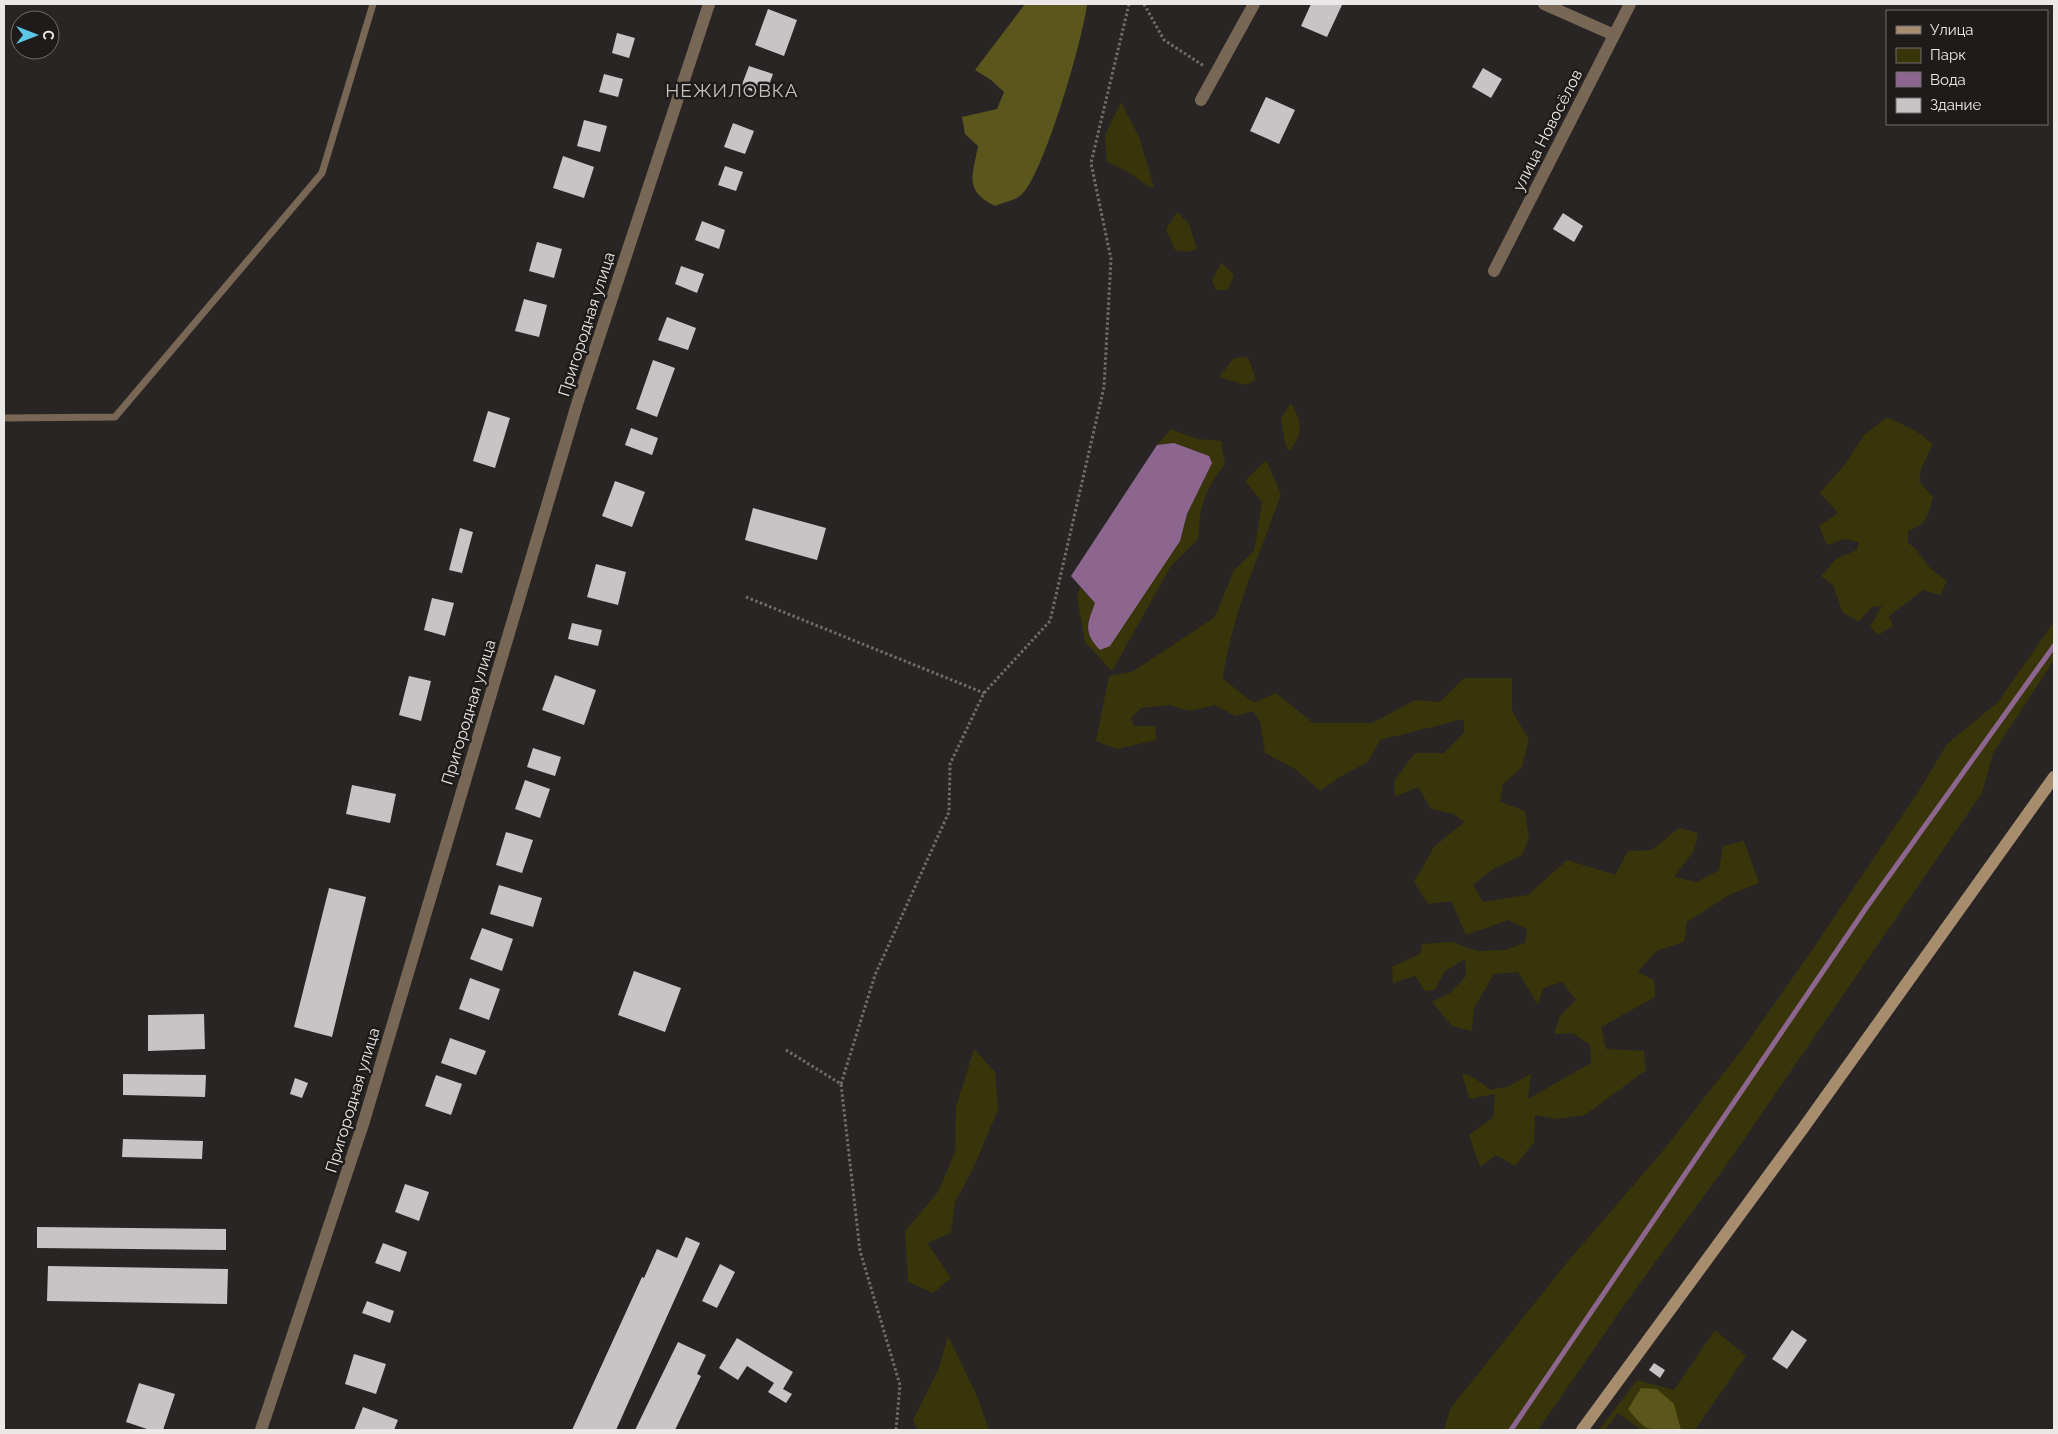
<svg xmlns="http://www.w3.org/2000/svg" width="2058" height="1434" viewBox="0 0 2058 1434" font-family="Raleway,sans-serif">
  <style>
    .green { fill: #39350a }
    .forest { fill: #5b561c }
    .water { fill: #8d6690 }
    .lines { fill: none; stroke-linecap: round; stroke-linejoin: round }
    .stream { stroke: #8d6690; stroke-width: 5 }
    .building { fill: #c8c4c5 }
    .path { stroke: #706d6d; stroke-width: 3; stroke-dasharray: 2.5 2.5; stroke-linecap: butt }
    .lane { stroke: #786755; stroke-width: 7 }
    .street { stroke: #786755; stroke-width: 12 }
    .secondary { stroke: #a78c6e; stroke-width: 12 }
    .labels { text-anchor: middle; stroke-width: 5; stroke-linejoin: round; paint-order: stroke }
    .street-label { font-size: 16px; fill: #ebe8e8; stroke: #1f1b1b }
    .quarter-label { font-size: 19px; letter-spacing: 1px; fill: #c6c1c0; stroke: #1f1b1b }
  </style>
  <rect width="100%" height="100%" fill="#282524"/>
  <path class="green" d="M1121 102 1139 137 1154 187H1149L1128 172 1107 162 1105 135Z
    M1177 212 1189 224 1197 249 1188 252 1175 250 1166 229Z
    M1221 263 1234 274 1228 290H1216L1212 280Z
    M1248 357 1256 380 1246 385 1219 377 1234 358Z
    M1291 403C1302 421 1304 434 1289 451L1285 443 1281 418Z
    M1887 417 1916 431 1933 444 1921 469 1919 482 1933 497C1928 516 1927 524 1908 531V543L1914 547 1931 569 1947 581 1940 595 1923 590 1889 616 1893 626 1878 635 1870 627 1882 606 1872 607 1859 621 1843 613 1833 585 1821 576 1837 558 1857 550 1859 542 1845 539 1827 545 1819 526 1838 513 1820 493 1845 464 1864 435Z
    M1171 429 1197 439 1221 441 1225 464C1204 491 1200 505 1198 539L1171 566 1112 671 1085 642 1077 597 1080 587 1095 603 1087 623 1180 541 1187 514 1212 463 1209 456 1174 443 1157 445Z
    M1266 460 1281 494C1260 555 1231 615 1223 679L1254 703 1276 693 1313 723H1372L1415 700 1440 702 1464 678H1512V711L1529 740 1522 767 1503 784 1500 802 1525 811 1529 838 1522 855 1493 869 1473 885 1483 902 1528 895 1567 860 1615 875 1628 851 1652 850 1679 828 1698 833 1694 851 1674 877 1697 882 1719 870 1723 846 1744 841 1759 883 1729 895 1687 922 1684 942 1656 951 1638 972 1654 980 1655 997 1601 1027 1606 1049 1644 1051 1646 1070 1585 1115 1557 1119 1535 1115 1534 1142 1515 1166 1496 1155 1480 1167 1469 1135 1493 1118 1495 1094 1469 1099 1462 1073 1473 1077 1491 1090 1509 1086 1531 1074 1528 1099 1591 1063 1590 1045 1573 1033 1554 1034 1560 1016 1576 1000 1562 982 1543 988 1538 1005 1518 972 1494 974 1474 1008 1472 1031 1452 1026 1432 1002 1450 993 1466 976 1465 959 1445 971 1435 990 1425 991 1415 976 1393 983 1392 967 1420 954 1422 944 1452 942 1477 951 1505 950 1525 943 1527 929 1508 920 1466 935 1451 901 1428 904 1414 882 1434 847 1464 822 1454 814 1431 809 1418 787 1395 797 1394 781 1415 753H1444L1464 733V719L1380 740 1368 762 1343 775 1320 791 1295 769 1265 753 1260 721 1253 711 1235 716 1215 705 1190 711 1168 705 1141 708 1131 718 1134 726H1155L1156 740 1117 749 1096 741 1109 676 1132 672 1215 617 1234 570 1254 551 1262 502 1245 481Z
    M2054 622V660L1993 753 1982 793 1725 1167 1632 1294 1538 1430H1444L1450 1409 1569 1260 1661 1153 1744 1047 1817 943 1920 789 1947 744 1998 702Z
    M974 1049 995 1072 998 1110 972 1171 955 1202 951 1233 927 1243 951 1278 933 1293 908 1282 905 1231 938 1192 955 1152 956 1107Z
    M1715 1330 1746 1356 1695 1430H1641L1618 1413 1605 1430H1599L1637 1380 1674 1390Z
    M948 1336 977 1396 989 1430H917L913 1420 939 1368Z"/>
  <path class="forest" d="M1025 4H1087C1084 35 1043 179 1020 196 1013 201 1002 203 995 206 963 190 973 175 978 146L965 134 962 117 997 109 1004 92 991 80 975 70Z
    M1641 1388 1657 1389 1674 1404 1681 1430C1649 1430 1648 1434 1628 1409Z"/>
  <path class="water" d="M1174 443 1209 456 1212 463 1187 514 1180 541 1110 646 1100 650C1083 632 1087 624 1095 603L1071 576 1157 445Z"/>
  <g class="lines">
    <path class="stream" d="M1511 1430 1866 908 2054 646"/>
  </g>
  <path class="building" d="M1311 4 1342 5 1327 37 1301 26Z
    M768 9 797 20 784 56 755 45Z
    M617 33 635 38 629 58 612 53Z
    M749 66 773 74 765 96 741 87Z
    M1483 68 1502 79 1491 98 1472 87Z
    M604 74 623 79 618 97 599 92Z
    M1266 97 1295 110 1279 144 1250 131Z
    M584 120 607 126 600 152 577 146Z
    M733 123 754 131 745 154 724 147Z
    M563 156 594 167 584 198 553 188Z
    M725 166 743 172 736 191 718 185Z
    M1563 213 1583 226 1574 242 1553 229Z
    M702 221 725 230 719 249 695 240Z
    M537 242 562 249 554 278 529 271Z
    M681 266 704 274 697 293 675 284Z
    M524 299 547 305 539 337 515 331Z
    M667 317 696 328 688 350 658 340Z
    M653 360 675 368 657 417 636 409Z
    M488 411 510 418 495 468 473 461Z
    M631 428 658 438 652 455 625 445Z
    M615 481 645 492 632 527 602 516Z
    M753 508 826 528 817 560 745 540Z
    M460 528 473 532 462 573 449 570Z
    M596 564 626 572 618 605 587 597Z
    M432 598 454 603 445 636 424 630Z
    M572 623 602 630 598 646 568 639Z
    M555 675 596 690 584 725 542 710Z
    M409 676 431 681 421 721 399 715Z
    M533 748 561 757 555 776 527 767Z
    M525 780 550 789 540 818 515 809Z
    M352 785 396 794 390 823 346 814Z
    M506 832 533 840 522 873 496 865Z
    M499 885 542 898 533 927 490 914Z
    M329 888 366 897 332 1037 294 1027Z
    M482 928 513 939 502 971 470 959Z
    M634 971 681 988 665 1032 618 1015Z
    M470 978 500 989 489 1020 459 1009Z
    M204 1014 205 1049 148 1051V1015Z
    M450 1038 486 1051 476 1075 441 1063Z
    M123 1074 206 1075 205 1097 123 1095Z
    M436 1075 462 1084 451 1115 425 1106Z
    M295 1078 308 1083 302 1098 290 1094Z
    M123 1139 203 1141 202 1159 122 1157Z
    M405 1184 429 1192 419 1221 395 1212Z
    M37 1227 226 1229V1250L37 1248Z
    M686 1237 700 1243 616 1430H572L642 1277 644 1278 657 1249 677 1258Z
    M383 1243 407 1252 400 1272 375 1263Z
    M720 1264 735 1272 717 1308 702 1301Z
    M48 1266 228 1269 227 1304 47 1301Z
    M367 1301 394 1311 390 1323 362 1313Z
    M1792 1330 1807 1340 1787 1369 1772 1359Z
    M737 1338 793 1372 783 1389 792 1394 786 1403 768 1392 774 1383 747 1366 738 1380 719 1368Z
    M678 1342 706 1355 697 1374 701 1376 675 1430H635Z
    M354 1354 386 1364 376 1394 345 1384Z
    M1654 1363 1665 1370 1660 1378 1649 1370Z
    M139 1383 175 1394 163 1430H150L126 1422Z
    M363 1407 398 1420 394 1430H354Z"/>
  <g class="lines">
    <path class="path" d="M1144 4 1164 40 1204 66
      M746 597 984 693
      M786 1050 841 1084 860 1251 900 1385 896 1430
      M841 1084 875 975 949 812 950 764 984 693 1050 621 1104 387 1111 259 1091 163 1129 4"/>
    <path class="lane" d="M4 418 115 417 322 173 373 4"/>
    <path class="street" d="M1544 4 1614 35
      M1201 100 1254 4
      M1494 271 1630 4
      M261 1430 364 1121 578 401 709 4"/>
    <path class="secondary" d="M1582 1430 1804 1127 2054 777"/>
  </g>
  <g class="labels">
    <g class="street-label">
      <text transform="translate(1547 130) rotate(-63)" y="6">улица Новосёлов</text>
      <text transform="translate(586 324) rotate(-72)" y="6">Пригородная улица</text>
      <text transform="translate(468 712) rotate(-73)" y="6">Пригородная улица</text>
      <text transform="translate(352 1100) rotate(-73)" y="6">Пригородная улица</text>
    </g>
    <g class="quarter-label">
      <text x="732" y="97">НЕЖИЛОВКА</text>
    </g>
  </g>
  <rect width="2058" height="1434" fill="none" stroke="#ebe8e8" stroke-width="10"/>
  <rect x="1886" y="10" width="162" height="115" fill="#1f1b1b" stroke="#716d6d"/>
  <rect x="1896" y="26" width="25" height="8" fill="#a78c6e" stroke="#716d6d"/>
  <text x="1930" y="35" font-size="15" fill="#ebe8e8">Улица</text>
  <rect x="1896" y="48" width="25" height="15" fill="#39350a" stroke="#716d6d"/>
  <text x="1930" y="60" font-size="15" fill="#ebe8e8">Парк</text>
  <rect x="1896" y="72" width="25" height="15" fill="#8d6690" stroke="#716d6d"/>
  <text x="1930" y="85" font-size="15" fill="#ebe8e8">Вода</text>
  <rect x="1896" y="98" width="25" height="15" fill="#c8c4c5" stroke="#716d6d"/>
  <text x="1930" y="110" font-size="15" fill="#ebe8e8">Здание</text>
  <g transform="translate(35 35) rotate(90)"><circle r="24" fill="#1f1b1b" stroke="#716d6d"/>
  <path d="M0-4L9 19L0 12L-9 19Z" fill="#5bc8e7"/>
  <text y="-8" font-size="14" font-weight="bold" text-anchor="middle" fill="#ebe8e8">С</text>
  </g>
</svg>
